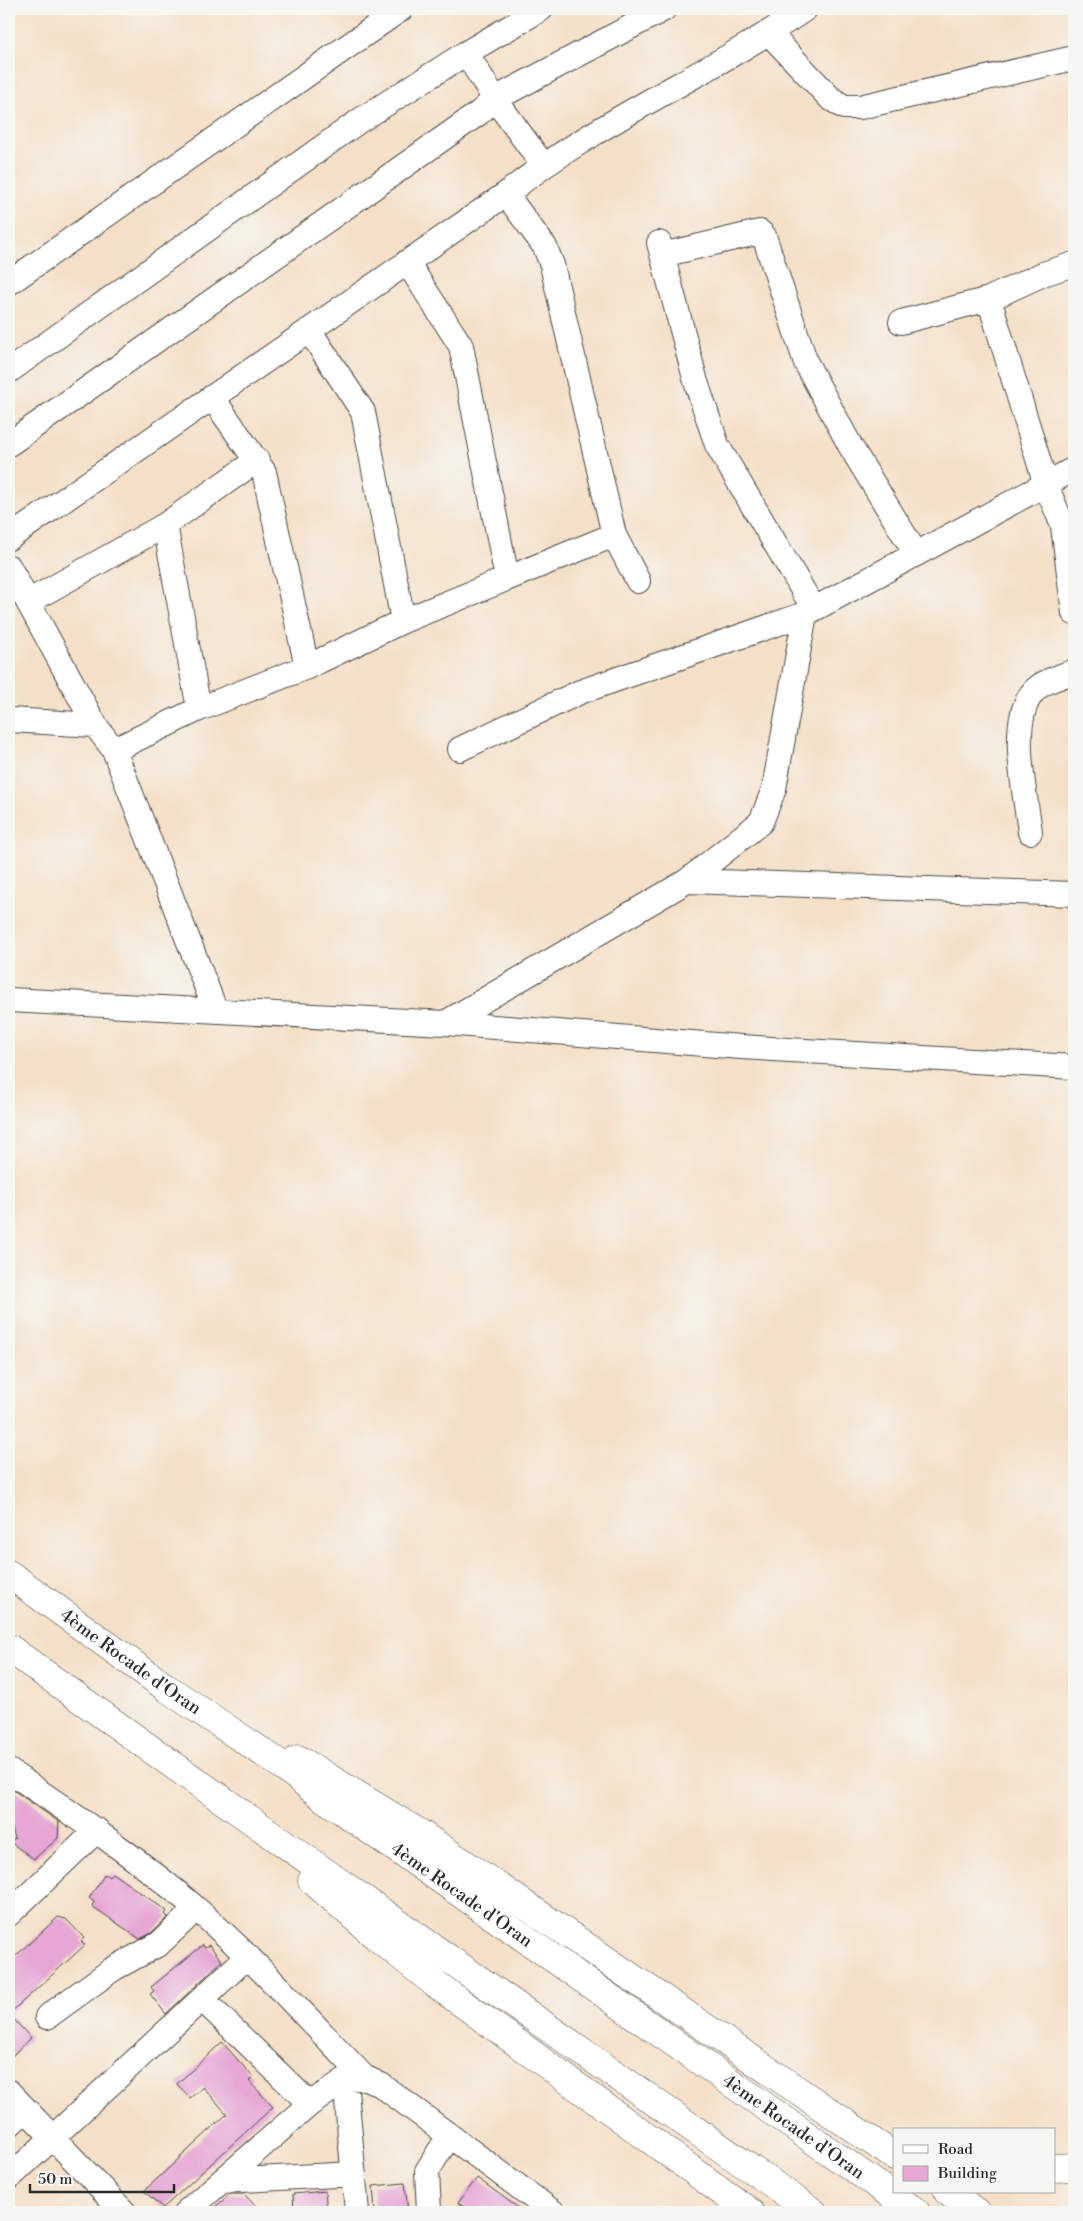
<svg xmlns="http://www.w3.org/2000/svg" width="1083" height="2221" viewBox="0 0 1083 2221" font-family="'Libre Bodoni',serif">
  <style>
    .building { fill: #e6a7d5 }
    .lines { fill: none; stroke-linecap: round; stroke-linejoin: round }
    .minor-casing { stroke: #494643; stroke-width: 26 }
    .highway-casing { stroke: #494643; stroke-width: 29 }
    .minor { stroke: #fff; stroke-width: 24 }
    .highway { stroke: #fff; stroke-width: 28 }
    .labels { text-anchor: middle; stroke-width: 4.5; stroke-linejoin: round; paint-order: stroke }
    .street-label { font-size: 18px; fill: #2b2b2b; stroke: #f6f6f2 }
  </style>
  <rect width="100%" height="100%" fill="#f6f6f2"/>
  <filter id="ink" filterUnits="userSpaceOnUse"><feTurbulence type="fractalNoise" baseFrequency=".02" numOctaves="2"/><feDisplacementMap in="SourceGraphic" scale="10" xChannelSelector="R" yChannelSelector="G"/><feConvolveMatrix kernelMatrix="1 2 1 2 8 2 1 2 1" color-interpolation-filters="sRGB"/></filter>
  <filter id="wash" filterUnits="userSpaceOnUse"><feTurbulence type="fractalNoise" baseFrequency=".0096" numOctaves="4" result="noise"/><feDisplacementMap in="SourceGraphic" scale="20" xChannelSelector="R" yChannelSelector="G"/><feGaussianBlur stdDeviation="1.12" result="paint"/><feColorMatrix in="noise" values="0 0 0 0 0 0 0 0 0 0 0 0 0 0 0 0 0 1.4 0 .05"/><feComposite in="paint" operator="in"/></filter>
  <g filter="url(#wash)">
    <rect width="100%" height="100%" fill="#f4e0c8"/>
    <g id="blocks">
      <path class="building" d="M9 1787 59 1822 58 1838 34 1859 10 1842 15 1838 9 1819Z
        M112 1873 167 1911 165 1914 168 1917 151 1933 140 1939 92 1906 94 1902 89 1898 105 1874 109 1877Z
        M58 1917 66 1919 84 1938 81 1941 85 1945 9 2014 31 2038 9 2059V1962Z
        M203 1945 205 1948 209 1945 222 1961 166 2014 150 1994 154 1991 151 1987Z
        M222 2042 253 2077 249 2081 273 2107 163 2208 144 2191 227 2114 203 2087 190 2098 177 2084Z
        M477 2178 524 2212H471L458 2203Z
        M405 2183 408 2212H375L373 2186Z
        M325 2191 327 2212H294L293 2194Z
        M230 2194H244L261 2212H210Z"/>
    </g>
  </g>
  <g filter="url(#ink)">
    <use href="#blocks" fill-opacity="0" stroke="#494643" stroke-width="1"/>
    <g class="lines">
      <g class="minor-casing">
        <path id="minor" d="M769 33 830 98 844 107H860L1074 58
          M466 53 495 99 543 165
          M506 194 545 247 552 265 614 535 638 581
          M659 243 696 382 717 445 814 609
          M662 255 760 232 764 236 806 363 852 449 916 554
          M407 262 461 346 507 578
          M9 283 401 9
          M989 299 1046 485 1063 526 1074 613
          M901 322 989 299 1043 274 1074 264
          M309 330 363 412 403 621
          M9 371 359 121 466 53 541 9
          M212 397 264 472 307 667
          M9 444 479 113 495 99 664 9
          M165 525 199 709
          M9 538 506 194C599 120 708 75 805 9
          M9 567 95 725 114 750 215 1009
          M28 602 165 525 257 460
          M9 720 95 725
          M460 749 580 692 805 614
          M114 750 199 709 307 667 403 621 614 535
          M1030 832C1026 796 1006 716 1036 689 1044 681 1063 676 1074 671
          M687 881 1074 894
          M9 1000 445 1023 741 1047 1074 1067
          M445 1023 687 881 761 822 774 789 805 614 1074 469
          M9 1771C74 1815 139 1859 198 1910 257 1962 309 2020 364 2077
          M9 1914 97 1830
          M202 1999 310 2104
          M47 2017 113 1969 159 1944 196 1909
          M345 2080 357 2212
          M9 2092 124 2212
          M9 2125 25 2110
          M9 2178 248 1956
          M222 2181 354 2174
          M186 2212 310 2104 345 2080 364 2077 381 2085 553 2212
          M429 2212 427 2171 449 2136"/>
      </g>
      <g class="highway-casing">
        <g id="highway">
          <path id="s1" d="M9 1574 168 1689 283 1766 324 1798 916 2212"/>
          <path d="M9 1648C275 1839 544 2025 813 2212"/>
          <path d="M298 1759 421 1834 894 2156"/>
          <path d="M312 1880 377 1937 437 1985 750 2212"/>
          <path d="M1054 2168 1074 2167"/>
          <path d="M948 2192 977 2212"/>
        </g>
      </g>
      <use href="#minor" class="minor"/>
      <use href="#highway" class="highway"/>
    </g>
  </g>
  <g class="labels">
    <g class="street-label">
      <text dy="6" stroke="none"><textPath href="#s1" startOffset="150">4ème Rocade d'Oran</textPath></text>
      <text dy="6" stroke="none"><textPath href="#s1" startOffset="555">4ème Rocade d'Oran</textPath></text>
      <text dy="6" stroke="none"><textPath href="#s1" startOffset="960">4ème Rocade d'Oran</textPath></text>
    </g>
  </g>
  <rect width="1083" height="2221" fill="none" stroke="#f6f6f2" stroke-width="30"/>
  <rect x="893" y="2128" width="162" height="65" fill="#f6f6f2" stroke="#a5a5a2"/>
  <rect x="903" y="2145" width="25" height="8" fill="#ffffff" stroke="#a5a5a2"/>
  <text x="938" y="2154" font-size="15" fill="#2b2b2b">Road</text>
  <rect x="903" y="2166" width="25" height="15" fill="#e6a7d5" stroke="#a5a5a2"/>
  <text x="938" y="2178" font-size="15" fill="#2b2b2b">Building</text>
  <path d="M30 2184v8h144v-8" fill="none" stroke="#2b2b2b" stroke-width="2.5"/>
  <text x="38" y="2184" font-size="15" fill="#2b2b2b" stroke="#f6f6f2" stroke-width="4" paint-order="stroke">50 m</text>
</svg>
